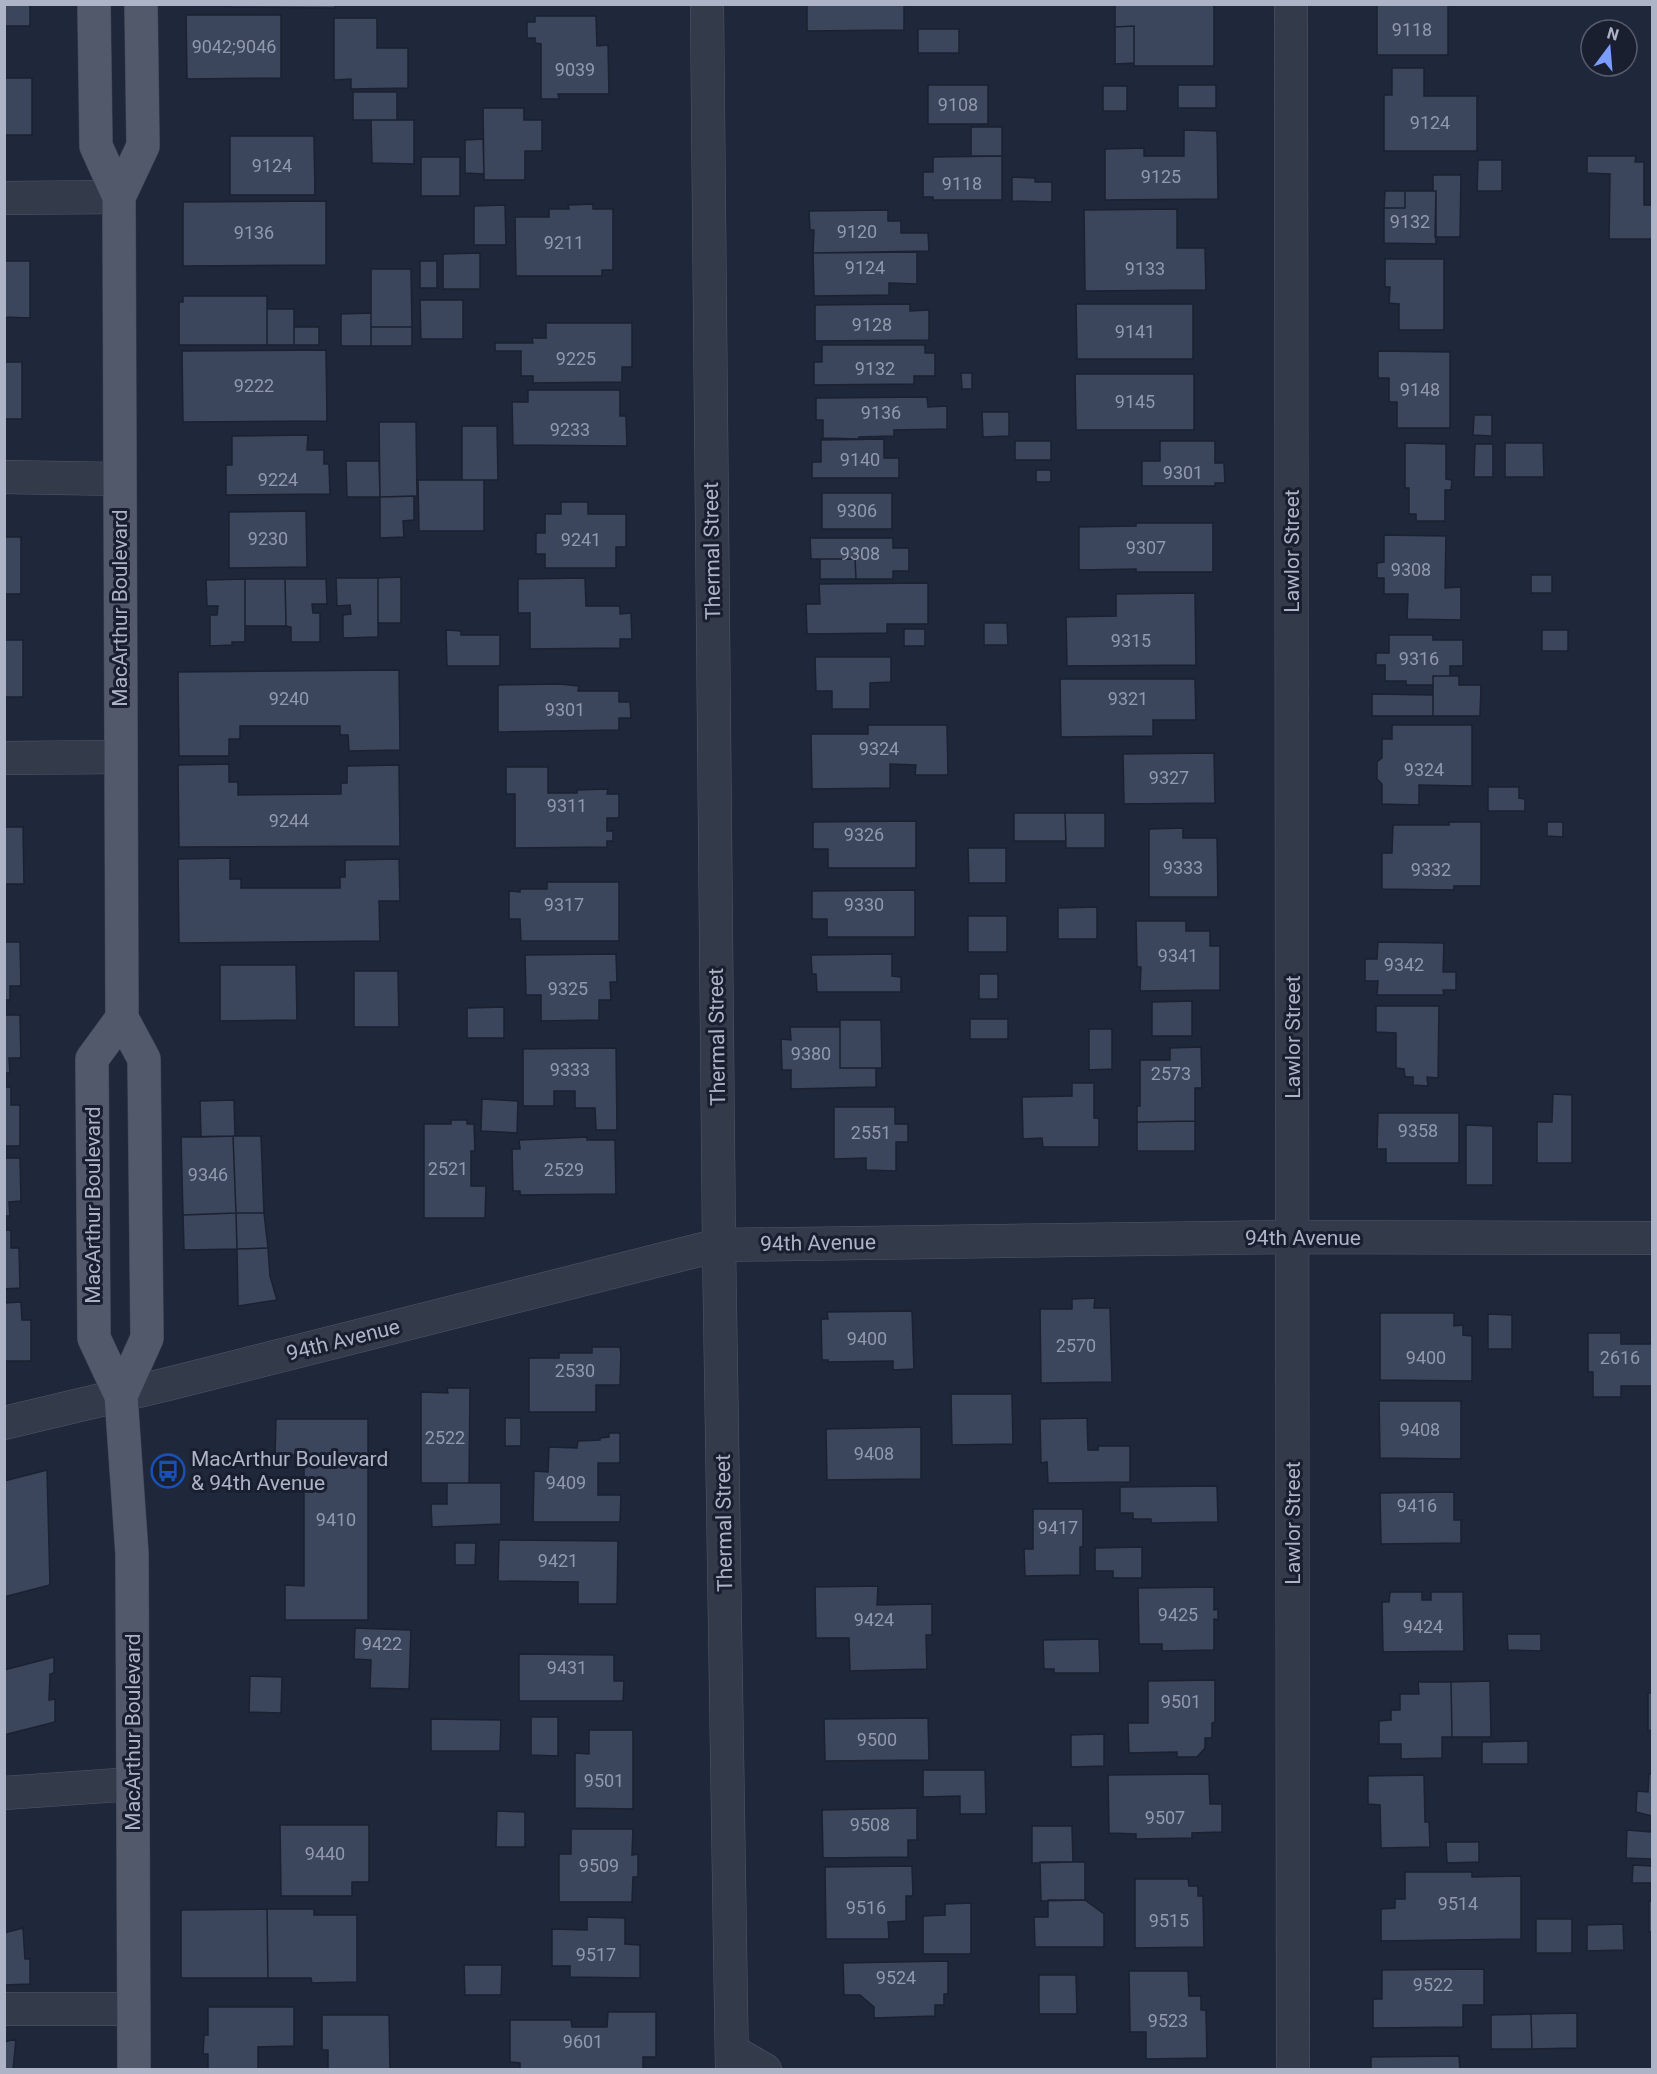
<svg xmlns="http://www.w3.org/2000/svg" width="1657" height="2074" viewBox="0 0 1657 2074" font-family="Roboto,sans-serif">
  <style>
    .building { fill: #3b455b; stroke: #1b2131; stroke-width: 1.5 }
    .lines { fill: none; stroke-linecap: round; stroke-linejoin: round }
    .minor-casing { stroke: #515768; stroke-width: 34 }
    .major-casing { stroke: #3d4354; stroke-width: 34 }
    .minor { stroke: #333a4a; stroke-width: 33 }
    .major { stroke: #51596b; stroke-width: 33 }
    .labels { text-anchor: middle; stroke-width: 6; stroke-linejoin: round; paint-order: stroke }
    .number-label { font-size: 18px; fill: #9198ac }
    .street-label { font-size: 21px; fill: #aeb4c7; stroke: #191f2f }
    .poi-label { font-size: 21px; fill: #aeb4c7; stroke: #191f2f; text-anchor: start }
  </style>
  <rect width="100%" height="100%" fill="#1f283a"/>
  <path class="building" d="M4 4H30V26H4Z
    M230 4H335V8L230 7Z
    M807 4H904V30L807 31Z
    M1115 4H1214V66H1134V26L1115 27Z
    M1377 4H1448V55H1377Z
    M186 15H281V78L187 79Z
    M535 16H596L597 46 608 45 609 94H558L559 99H541V44L535 43V38H527V22H535Z
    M334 18H377V48H408V88L351 89V79L334 80Z
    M1134 26V63L1115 64V27Z
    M918 29H959V53H918Z
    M1392 68H1424V96H1477V151H1384V95H1392Z
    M4 78H32V135H4Z
    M928 85H988V124H928Z
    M1178 85H1216V108H1178Z
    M1103 86H1127V111H1103Z
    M353 92H397V120H353Z
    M483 108H524V120H542V151H525V180H484Z
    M371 120H414V164L372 163Z
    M971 127H1002V156H971Z
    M1184 130 1217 131 1218 199 1105 200V149L1144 148V156H1184Z
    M230 136H314L315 195H230Z
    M483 139 484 174 465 173V140Z
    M1002 156V200H933V197H923V172H933V157Z
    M1587 156H1636L1635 162H1644V205H1652V239H1609L1610 174 1587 173Z
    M421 157H460V196H421Z
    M1478 160H1502V191H1477Z
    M1433 175H1461L1460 237H1435L1436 191H1433Z
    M1012 177 1035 178V182H1052V202L1012 201Z
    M1385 191H1405V208H1384Z
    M1405 191H1436V244L1384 243V208H1405Z
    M326 201V265L183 266V202Z
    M593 204V209H613V270H602V276H516L515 217H549V209H569L568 205Z
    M505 205 506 245H474V206Z
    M1177 209V248H1205L1206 290 1085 291 1084 210Z
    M888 210V221H901V233H928L929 251 813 253 814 230H810L809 211Z
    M917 252V284L889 283V295L814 296 813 253Z
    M480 253V289H443V254Z
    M1385 259H1444V330H1399V304L1389 303 1390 287H1385Z
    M4 261H30V318L4 317Z
    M420 261H437V288H420Z
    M371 269H411L412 327H371Z
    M183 296H267V345H179V302H183Z
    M420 300H463V339H421Z
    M910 304V311L929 310V340L815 341V305Z
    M1076 304H1193V359H1077Z
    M267 309H294V345H267Z
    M371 313V346H341V314Z
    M546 323H632V367H622V382L533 383V376H521V351H495V343H533L532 338H546Z
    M294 327H319V345H294Z
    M371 327H412V346H371Z
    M822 345H925V353H935V376H914V384L814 385V362H822Z
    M326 350 327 421 183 422 182 351Z
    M1378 351 1450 352V428H1397V402H1389V378H1378Z
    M4 362H22V419H4Z
    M961 373H972V389H962Z
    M1075 374H1194V430H1076Z
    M528 390H620V416H626L627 446 513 445 512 402H528Z
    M927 397 928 407 947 406V429L894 430V436L859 437V439L823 438V420H816V398Z
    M982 412H1009V436L983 437Z
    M1474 415H1492V436L1473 435Z
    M379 422H416L417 496 380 497Z
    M462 426H497L498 480H462Z
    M308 435 307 450H324V464H329L330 494 226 495V465H232V436Z
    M884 439V458H899V478H812V462H821V440Z
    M1015 441H1051V460H1015Z
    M1160 441H1215V463H1224L1225 483H1215V486H1142V461H1160Z
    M1405 443 1446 444V479L1452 480 1451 490H1445V521H1416V514H1409V488H1405Z
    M1505 443H1543L1544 477H1505Z
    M1475 444H1493V477H1474Z
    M346 461H379L380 497H347Z
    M1036 470H1051V482H1036Z
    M418 480H484V531H419Z
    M822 493H892V529H822Z
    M414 496V520L403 521 404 537 380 538V497Z
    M561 502H588V514H626V547H616V568H545V554H536V533H545V514H561Z
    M306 511 307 567 229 568V512Z
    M1136 523H1213V572H1136V569L1079 570V527L1136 526Z
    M1384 535 1446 536 1445 588 1461 587V620L1407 619 1408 594H1384V578H1377V563L1384 562Z
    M4 537H21V594H4Z
    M810 538H893V548H909V571H893V579H856L855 559H811Z
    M820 559H855L856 579H820Z
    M1531 575H1552V593H1531Z
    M401 577V623H378V578Z
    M336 578H378V637L343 638V615L351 614 350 605 337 606Z
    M585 578 586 606H620V614L631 613 632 639H620V648L530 649V613H518V579Z
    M245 579H285L286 626H245Z
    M245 579V642H232V645L210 646V615H217L218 606H207L206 580Z
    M285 579H326L327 604H312L313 613H320V642H291V627L286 626Z
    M928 583V624H887V633L807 634 806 604H820L819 584Z
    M1195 593 1196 665 1067 666 1066 617 1116 616V594Z
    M984 623H1007L1008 645H984Z
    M904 629H925V646H904Z
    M446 630 461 631V635H500V666H447Z
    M1542 630H1568V651H1542Z
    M1389 635H1433V640H1463V666H1450V676H1433V685H1406V681H1385V665H1376V653H1389Z
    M4 640H23V697H4Z
    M815 657H891V682L870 683V709H832V691H816Z
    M399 670 400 750 349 751 348 735H340V726H240V739H229V756H179L178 672Z
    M1433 676H1459V685H1481L1480 716H1433Z
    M1060 679H1195L1196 720H1153V736L1061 737Z
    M560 684 579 686 578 691H619V702H630L631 718H619V730L498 732V685Z
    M1372 694 1433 695V716H1372Z
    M868 725H947L948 775H915L916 765 890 764V788L812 789 811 734H868Z
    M1392 725H1472V786L1419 785V805L1382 804V784L1377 779V762L1382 758V739H1392Z
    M1214 753 1215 803 1124 804 1123 754Z
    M229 764V782H238V795L341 794V783H347V766L399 765 400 846 179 847 178 765Z
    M506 767H548V793H577V790L608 789 607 794H619V818H607V831H613V841H607V847L515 848V794H506Z
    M1488 787H1519V798L1525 799V811H1488Z
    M1014 813H1065L1066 841H1014Z
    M1065 813H1105V848H1066Z
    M916 821V868H828V849H813V822Z
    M1449 822H1481V886H1454V890L1382 889V853H1392L1393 825H1449Z
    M1547 822H1563V837L1547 836Z
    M4 827H23L24 884H4Z
    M1183 828V838H1217L1218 897H1149V829Z
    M968 848H1006V883H969Z
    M230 858V879H241V888H340V877H345V860L399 859 400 901H379L380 941 179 943 178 859Z
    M547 882H619V941H521L520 919H509V891L520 892V889H547Z
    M915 890V937H827V919H812V891Z
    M1097 907V939H1058V908Z
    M968 916H1007V952H968Z
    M1136 921H1186V931H1210V946H1220V990L1140 991 1141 967H1137Z
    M4 942H20L21 986H10V1000H4Z
    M1378 942 1444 943 1443 972H1456V990H1443L1444 995H1377L1378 981H1365V959H1377Z
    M616 954 617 982H610L611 1000H599V1020L541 1021V995H526L525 955Z
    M892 954V976L901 977V992H817L816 974H812L811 955Z
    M220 965H296L297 1020 220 1021Z
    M354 971H398L399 1027H354Z
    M979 974H998V999H979Z
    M1192 1001V1036H1152V1002Z
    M1376 1006H1439L1438 1078 1427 1077 1428 1086 1413 1085V1077H1405L1404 1069 1396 1068V1033L1376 1032Z
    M504 1007V1038H467V1008Z
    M4 1015H20L21 1058H9L10 1073H4Z
    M970 1019H1008V1039H970Z
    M840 1020H881L882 1068H840Z
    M790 1027H840V1068H876V1087L791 1089V1070H782L781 1039 791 1040Z
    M1089 1029H1112V1069L1089 1070Z
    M1201 1047 1202 1088H1195V1121L1137 1122V1106H1140V1060H1170V1048Z
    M616 1048 617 1130H596L595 1108H575V1091H554V1106H523V1049Z
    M1072 1083H1094V1118H1099V1147H1043L1042 1138 1023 1139 1022 1097 1072 1096Z
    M4 1087H11V1105H20V1146H4Z
    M1553 1094 1572 1095V1163H1537V1122H1552Z
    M482 1099 518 1101 517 1133 481 1131Z
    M234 1100 235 1136 201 1137 200 1101Z
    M834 1107H895V1124H908V1142H896V1171L866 1170V1158L834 1159Z
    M1378 1113H1459V1163H1386V1149H1377Z
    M451 1120H467V1124H474L475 1151H471V1186H486L485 1218H424V1124H451Z
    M1195 1121V1151H1137V1122Z
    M1466 1125 1493 1126V1185H1466Z
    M233 1136 236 1213 183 1215 181 1137Z
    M233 1136H261L264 1213H236Z
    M587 1137V1140H615L616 1194 520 1195V1191H513L512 1149H520L519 1140Z
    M4 1158H20L21 1201 9 1202 10 1216H4Z
    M236 1213 237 1249 184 1250 183 1215Z
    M236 1213H264L268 1248 237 1249Z
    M4 1230H11V1248H19L20 1288 4 1289Z
    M268 1248 270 1276 277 1300 238 1306 237 1249Z
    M1095 1298 1094 1308H1110L1112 1382 1041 1383 1040 1309H1072V1299Z
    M21 1302 22 1320H31V1361H4V1303Z
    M912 1311 914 1369 893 1370V1361L828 1362V1360H822L821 1319H828L827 1312Z
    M1380 1313H1454V1326L1463 1325V1335L1472 1336V1381L1380 1380Z
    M1488 1314 1512 1315V1349H1488Z
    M1588 1333H1621V1344H1652V1386H1621V1397H1593V1372H1588Z
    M592 1347H620L621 1354 620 1385H596V1412H529V1358H559V1353H592Z
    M447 1388H470L469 1483H421V1392L448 1393Z
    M951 1394H1012L1013 1444 952 1445Z
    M1379 1401H1461V1459L1380 1458Z
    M505 1418H521V1446H505Z
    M1087 1418 1088 1450H1098V1446H1130V1482L1048 1483 1047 1462 1041 1463 1040 1419Z
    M276 1419H368V1620H285V1585L304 1586V1455H275Z
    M921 1427V1479L827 1480 826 1429Z
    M609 1433H620V1463H598V1495H621L620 1522H533L534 1471 548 1472 549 1447 577 1448 578 1441 600 1440V1438L609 1437Z
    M47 1470 50 1585 4 1597V1481Z
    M447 1483H501V1524L432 1527 431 1504H447Z
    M1217 1486 1218 1522 1151 1523V1519H1133V1513H1120V1487Z
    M1454 1492V1520H1461V1543L1381 1544 1380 1493Z
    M1033 1509H1083V1547H1080V1575L1025 1576 1024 1549H1033Z
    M499 1540 618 1541 617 1604H578V1582L498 1581Z
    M455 1543H476L475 1565H455Z
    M1142 1547V1578H1113V1571H1095V1548Z
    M878 1586 877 1605 932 1604V1635H926L927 1669 850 1671 849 1638H816L815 1587Z
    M1214 1587V1610L1218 1609V1620L1214 1619V1650L1162 1651V1644H1139L1138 1588Z
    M1390 1592H1422V1600H1431V1592H1463L1464 1651 1383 1652 1382 1602H1389Z
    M355 1628 411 1630 409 1689 370 1688 371 1660 354 1659Z
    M1507 1634H1541V1651L1508 1650Z
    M1099 1639 1100 1673H1054V1669H1044L1043 1640Z
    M519 1654 614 1655V1681H624L623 1701H519Z
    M54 1657V1673L50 1674 49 1700 55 1699V1722L4 1735V1670Z
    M250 1676 282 1677 281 1713 249 1712Z
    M1215 1680V1722L1212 1723V1738H1205V1748L1197 1757H1177V1752L1129 1753 1128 1723H1148V1681Z
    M1490 1681 1491 1737H1452L1451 1682Z
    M1418 1682H1451L1452 1737H1442V1758L1401 1759V1744H1379V1721L1391 1720V1710H1400V1694H1419Z
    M1648 1693H1652V1730L1648 1731Z
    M531 1717H558V1756L531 1755Z
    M928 1718 929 1760 825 1761 824 1719Z
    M431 1719 501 1720 500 1751H431Z
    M589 1730H633V1809L575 1808V1753L589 1754Z
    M1104 1734V1766L1071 1767V1735Z
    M1528 1741V1764H1482V1742Z
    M923 1770H985L986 1814H960V1796L923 1797Z
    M1209 1774 1210 1804H1222V1832L1192 1833V1838L1136 1839V1834L1109 1833 1108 1775Z
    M1649 1774H1652V1816L1636 1812 1637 1791 1648 1792Z
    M1424 1775 1425 1822H1429L1430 1847 1381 1848 1380 1805 1368 1804V1776Z
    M917 1808V1840H908V1857L823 1858 822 1810Z
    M497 1811 525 1812V1847H496Z
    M1652 1820V1859L1626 1858 1627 1830 1651 1832Z
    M280 1825H369V1882H352V1896H281Z
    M1032 1826H1072L1073 1862 1032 1863Z
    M571 1829H633L632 1855 638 1854V1877H633L632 1902H559V1854H571Z
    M1446 1842H1479V1862L1447 1863Z
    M1040 1862H1085V1900L1041 1901Z
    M1633 1865 1652 1866V1883H1632Z
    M912 1866 913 1896H906V1921L888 1922 889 1939H826L825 1867Z
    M1405 1872H1472V1877L1521 1876V1939L1381 1941V1909L1395 1908V1899H1405Z
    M1135 1879H1188L1189 1886H1198V1896H1203L1204 1947 1135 1948Z
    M1048 1900H1085L1104 1914V1947H1035L1034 1917H1048Z
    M1649 1901H1652V1932H1649Z
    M971 1903V1954H923V1916L945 1915V1904Z
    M267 1909H314V1915H357V1982L312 1983 311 1978H268Z
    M267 1909 268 1978H181V1910Z
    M587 1917 625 1918V1944L640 1945V1978L570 1977V1966H552V1929L587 1930Z
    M1536 1919H1572V1953H1536Z
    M1623 1924 1624 1950 1587 1951V1925Z
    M23 1928 25 1959H30V1984L4 1985V1933Z
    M948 1961V1994H944V2005H935V2016L874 2018V2007L860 1995H844L843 1963Z
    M464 1965H502L501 1995H465Z
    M1484 1969V2005H1463V2027L1373 2028V1999H1382V1970Z
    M1129 1971H1188L1189 1996H1201V2010H1206L1207 2058 1146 2059V2032H1130Z
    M1039 1975H1076L1077 2014H1039Z
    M208 2007H294V2046L258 2047V2070H208V2054H203L204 2035H208Z
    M608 2012H656V2057H643V2070H520V2063L510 2062V2020H571L572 2027H607Z
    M1577 2013V2048L1532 2049 1531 2014Z
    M1531 2014 1532 2049H1491V2015Z
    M322 2015H389L390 2070H328V2050H322Z
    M16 2039 13 2070H4V2042Z
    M1459 2056 1460 2070H1371V2057Z"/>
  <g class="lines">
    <g class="minor-casing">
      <path id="minor" d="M707 4 719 1245 732 2070
        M1291 4 1293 2070
        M4 198 119 197
        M4 477 119 479
        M4 758 121 757
        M4 1423 168 1384 719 1245 1293 1237 1652 1238
        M4 1793 133 1784
        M4 2009H134
        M732 2051 765 2070"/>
    </g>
    <g class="major-casing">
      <path id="major" d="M94 4 96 146 119 197 122 1018 144 1059 147 1338 121 1396
        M119 197 143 146 141 4
        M122 1018 92 1059 94 1338 121 1396 132 1554 134 2070"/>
    </g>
    <use href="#minor" class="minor"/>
    <use href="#major" class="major"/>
  </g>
  <defs>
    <g id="bus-ring" transform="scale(1.725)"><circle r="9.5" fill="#191f2f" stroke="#1a4fb4" stroke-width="1.5"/><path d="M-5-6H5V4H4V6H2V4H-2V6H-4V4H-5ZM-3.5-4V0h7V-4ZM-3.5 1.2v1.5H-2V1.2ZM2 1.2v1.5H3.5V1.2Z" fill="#1a4fb4"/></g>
  </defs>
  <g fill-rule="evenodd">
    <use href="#bus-ring" x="168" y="1471"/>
  </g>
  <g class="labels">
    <g class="number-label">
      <text x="1412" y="36">9118</text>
      <text x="234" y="53">9042;9046</text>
      <text x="575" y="76">9039</text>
      <text x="958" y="111">9108</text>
      <text x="1430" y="129">9124</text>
      <text x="272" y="172">9124</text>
      <text x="1161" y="183">9125</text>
      <text x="962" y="190">9118</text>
      <text x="1410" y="228">9132</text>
      <text x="857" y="238">9120</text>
      <text x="254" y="239">9136</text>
      <text x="564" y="249">9211</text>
      <text x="865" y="274">9124</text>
      <text x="1145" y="275">9133</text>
      <text x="872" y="331">9128</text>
      <text x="1135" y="338">9141</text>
      <text x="576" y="365">9225</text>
      <text x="875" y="375">9132</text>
      <text x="254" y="392">9222</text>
      <text x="1420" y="396">9148</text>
      <text x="1135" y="408">9145</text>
      <text x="881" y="419">9136</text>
      <text x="570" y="436">9233</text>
      <text x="860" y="466">9140</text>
      <text x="1183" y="479">9301</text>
      <text x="278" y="486">9224</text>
      <text x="857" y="517">9306</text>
      <text x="268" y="545">9230</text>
      <text x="581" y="546">9241</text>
      <text x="1146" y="554">9307</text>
      <text x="860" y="560">9308</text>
      <text x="1411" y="576">9308</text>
      <text x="1131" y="647">9315</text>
      <text x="1419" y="665">9316</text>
      <text x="289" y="705">9240</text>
      <text x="1128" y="705">9321</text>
      <text x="565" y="716">9301</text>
      <text x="879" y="755">9324</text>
      <text x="1424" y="776">9324</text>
      <text x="1169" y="784">9327</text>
      <text x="567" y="812">9311</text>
      <text x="289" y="827">9244</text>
      <text x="864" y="841">9326</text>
      <text x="1183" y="874">9333</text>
      <text x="1431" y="876">9332</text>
      <text x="564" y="911">9317</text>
      <text x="864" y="911">9330</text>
      <text x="1178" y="962">9341</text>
      <text x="1404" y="971">9342</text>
      <text x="568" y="995">9325</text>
      <text x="811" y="1060">9380</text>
      <text x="570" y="1076">9333</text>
      <text x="1171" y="1080">2573</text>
      <text x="1418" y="1137">9358</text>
      <text x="871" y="1139">2551</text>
      <text x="448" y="1175">2521</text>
      <text x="564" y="1176">2529</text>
      <text x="208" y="1181">9346</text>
      <text x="867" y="1345">9400</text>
      <text x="1076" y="1352">2570</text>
      <text x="1426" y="1364">9400</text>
      <text x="1620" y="1364">2616</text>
      <text x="575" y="1377">2530</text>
      <text x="1420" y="1436">9408</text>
      <text x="445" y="1444">2522</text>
      <text x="874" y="1460">9408</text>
      <text x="566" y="1489">9409</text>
      <text x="1417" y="1512">9416</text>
      <text x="336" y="1526">9410</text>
      <text x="1058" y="1534">9417</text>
      <text x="558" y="1567">9421</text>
      <text x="1178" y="1621">9425</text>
      <text x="874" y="1626">9424</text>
      <text x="1423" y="1633">9424</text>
      <text x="382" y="1650">9422</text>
      <text x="567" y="1674">9431</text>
      <text x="1181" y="1708">9501</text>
      <text x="877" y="1746">9500</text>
      <text x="604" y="1787">9501</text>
      <text x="1165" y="1824">9507</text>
      <text x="870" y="1831">9508</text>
      <text x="325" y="1860">9440</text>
      <text x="599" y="1872">9509</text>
      <text x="1458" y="1910">9514</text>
      <text x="866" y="1914">9516</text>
      <text x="1169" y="1927">9515</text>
      <text x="596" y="1961">9517</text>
      <text x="896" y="1984">9524</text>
      <text x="1433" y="1991">9522</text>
      <text x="1168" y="2027">9523</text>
      <text x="583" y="2048">9601</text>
    </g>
    <g class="street-label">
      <text transform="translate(712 551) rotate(-91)" y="7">Thermal Street</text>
      <text transform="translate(1292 551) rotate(-90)" y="7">Lawlor Street</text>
      <text transform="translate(120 608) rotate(-90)" y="7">MacArthur Boulevard</text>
      <text transform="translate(717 1037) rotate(-91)" y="7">Thermal Street</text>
      <text transform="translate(1293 1037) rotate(-90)" y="7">Lawlor Street</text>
      <text transform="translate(93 1205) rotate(-90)" y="7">MacArthur Boulevard</text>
      <text x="1303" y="1245">94th Avenue</text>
      <text transform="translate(818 1243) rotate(-1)" y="7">94th Avenue</text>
      <text transform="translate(343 1340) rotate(-14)" y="7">94th Avenue</text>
      <text transform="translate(724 1523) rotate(-91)" y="7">Thermal Street</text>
      <text transform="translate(1293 1523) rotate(-90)" y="7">Lawlor Street</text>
      <text transform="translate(133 1732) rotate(-90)" y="7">MacArthur Boulevard</text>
    </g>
    <g class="poi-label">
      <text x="191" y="1466">MacArthur Boulevard<tspan x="191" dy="24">&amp; 94th Avenue</tspan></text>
    </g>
  </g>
  <rect width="1657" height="2074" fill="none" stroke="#aeb4c7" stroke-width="12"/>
  <g transform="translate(1609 48) rotate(16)"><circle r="28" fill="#191f2f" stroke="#555b6c" stroke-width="1.5"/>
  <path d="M0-4.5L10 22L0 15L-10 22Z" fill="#7b9dff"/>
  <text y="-9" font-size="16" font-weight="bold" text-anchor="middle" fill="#aeb4c7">N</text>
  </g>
</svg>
